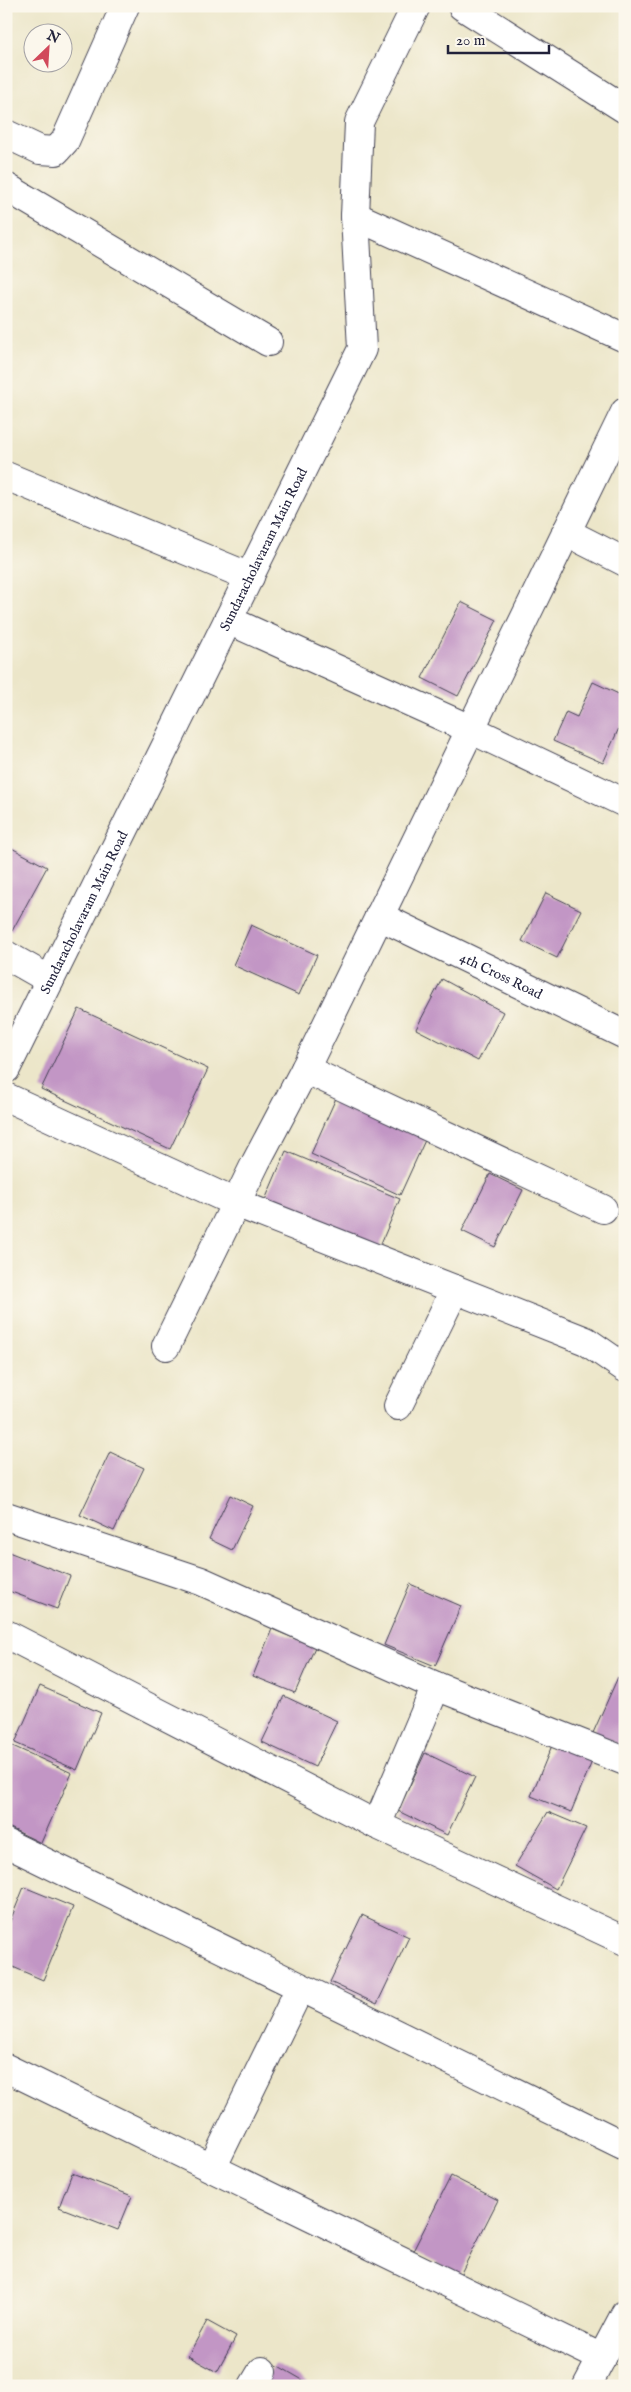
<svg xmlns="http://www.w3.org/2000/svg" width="631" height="2392" viewBox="0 0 631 2392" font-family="'IM FELL English',serif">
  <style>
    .building { fill: #c296c5 }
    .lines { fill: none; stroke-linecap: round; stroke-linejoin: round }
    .minor-casing { stroke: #403f50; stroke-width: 30 }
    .minor { stroke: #fff; stroke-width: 28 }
    .labels { text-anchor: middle; stroke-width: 4; stroke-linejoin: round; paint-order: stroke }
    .street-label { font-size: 14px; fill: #22223b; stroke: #fbf7ec }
  </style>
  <rect width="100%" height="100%" fill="#fbf7ec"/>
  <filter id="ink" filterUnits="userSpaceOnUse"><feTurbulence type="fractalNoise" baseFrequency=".02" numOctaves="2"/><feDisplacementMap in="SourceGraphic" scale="10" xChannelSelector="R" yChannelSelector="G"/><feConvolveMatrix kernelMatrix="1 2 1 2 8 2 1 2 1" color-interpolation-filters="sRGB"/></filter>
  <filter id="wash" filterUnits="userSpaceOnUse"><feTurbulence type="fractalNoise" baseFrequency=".0096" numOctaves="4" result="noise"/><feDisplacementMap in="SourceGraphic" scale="20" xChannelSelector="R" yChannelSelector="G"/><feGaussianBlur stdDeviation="1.12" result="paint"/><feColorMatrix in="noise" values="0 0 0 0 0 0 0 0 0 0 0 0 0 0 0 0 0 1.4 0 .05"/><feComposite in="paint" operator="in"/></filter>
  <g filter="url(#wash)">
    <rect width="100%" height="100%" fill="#ece6c9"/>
    <g id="blocks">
      <path class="building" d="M461 602 497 620 458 696 422 678Z
        M593 682 625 697V715L603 763 553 741 566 712 577 717Z
        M6 845 47 867 12 931 6 928Z
        M546 893 581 910 557 958 522 941Z
        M251 925 317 955 299 995 233 965Z
        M442 979 503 1012 478 1061 416 1029Z
        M79 1009 208 1069 170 1149 41 1089Z
        M336 1098 426 1138 400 1195 311 1154Z
        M286 1151 400 1199 379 1248 265 1200Z
        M490 1174 523 1190 495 1247 462 1231Z
        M110 1452 144 1468 114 1531 80 1515Z
        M230 1495 253 1506 232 1550 209 1539Z
        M6 1551 70 1576 57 1609 6 1590Z
        M410 1584 461 1606 435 1666 384 1645Z
        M272 1629 315 1647 295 1693 253 1676Z
        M618 1677 625 1680V1741L622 1746 593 1733Z
        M40 1686 101 1713 77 1770 15 1743Z
        M284 1696 337 1721 315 1767 262 1742Z
        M6 1743 72 1773 41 1843 6 1826Z
        M553 1743 593 1759 571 1812 531 1796Z
        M425 1753 475 1777 447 1835 398 1811Z
        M548 1812 586 1828 556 1889 515 1866Z
        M24 1887 73 1907 43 1980 6 1964V1931Z
        M362 1915 409 1937 377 2004 330 1982Z
        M72 2173 132 2196 118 2230 59 2207Z
        M451 2176 498 2200 460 2275 413 2251Z
        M207 2321 236 2337 217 2372 188 2356Z
        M275 2364 313 2386H263Z"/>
    </g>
  </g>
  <g filter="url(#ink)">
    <use href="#blocks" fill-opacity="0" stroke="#403f50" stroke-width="1"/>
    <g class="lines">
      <g class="minor-casing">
        <g id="minor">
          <path d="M462 6 625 109"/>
          <path d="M6 134 40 150 56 151 65 141 125 6"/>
          <path d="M6 187 268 342"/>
          <path d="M355 216 625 338"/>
          <path d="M6 476 250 577"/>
          <path d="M566 532 625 562"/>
          <path d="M228 620 470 729 625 803"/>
          <path id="s1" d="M379 916 625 1035"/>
          <path d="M6 955 50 980"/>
          <path id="s2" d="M6 1069 362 349 355 216 359 122 416 6"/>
          <path d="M305 1069 603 1209"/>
          <path d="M6 1097 236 1203 256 1162 305 1069 625 412"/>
          <path d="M166 1346 236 1203 586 1341 625 1368"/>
          <path d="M398 1406 455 1289"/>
          <path d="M6 1516 201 1581 436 1686 625 1761"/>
          <path d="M6 1634 377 1825 625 1941"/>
          <path d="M377 1825 436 1686"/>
          <path d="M6 1843 625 2146"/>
          <path d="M6 2068 602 2358"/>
          <path d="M212 2168 300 1988"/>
          <path d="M253 2386 262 2371"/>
          <path d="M587 2386 625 2314"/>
        </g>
      </g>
      <use href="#minor" class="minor"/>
    </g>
  </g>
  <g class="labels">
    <g class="street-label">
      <text dy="5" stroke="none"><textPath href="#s2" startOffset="580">Sundaracholavaram Main Road</textPath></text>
      <text dy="5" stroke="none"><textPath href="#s2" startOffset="175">Sundaracholavaram Main Road</textPath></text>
      <text dy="5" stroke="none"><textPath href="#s1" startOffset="136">4th Cross Road</textPath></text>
    </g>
  </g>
  <rect width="631" height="2392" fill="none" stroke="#fbf7ec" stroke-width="25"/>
  <g transform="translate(48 48) rotate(25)"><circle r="24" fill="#fbf7ec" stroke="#a4a2a5"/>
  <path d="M0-4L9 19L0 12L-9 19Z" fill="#d1495b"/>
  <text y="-8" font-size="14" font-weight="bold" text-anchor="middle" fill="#22223b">N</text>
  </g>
  <path d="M448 45v8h101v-8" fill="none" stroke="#22223b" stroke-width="2.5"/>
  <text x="456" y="45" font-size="15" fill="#22223b" stroke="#fbf7ec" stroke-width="4" paint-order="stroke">20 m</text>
</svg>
